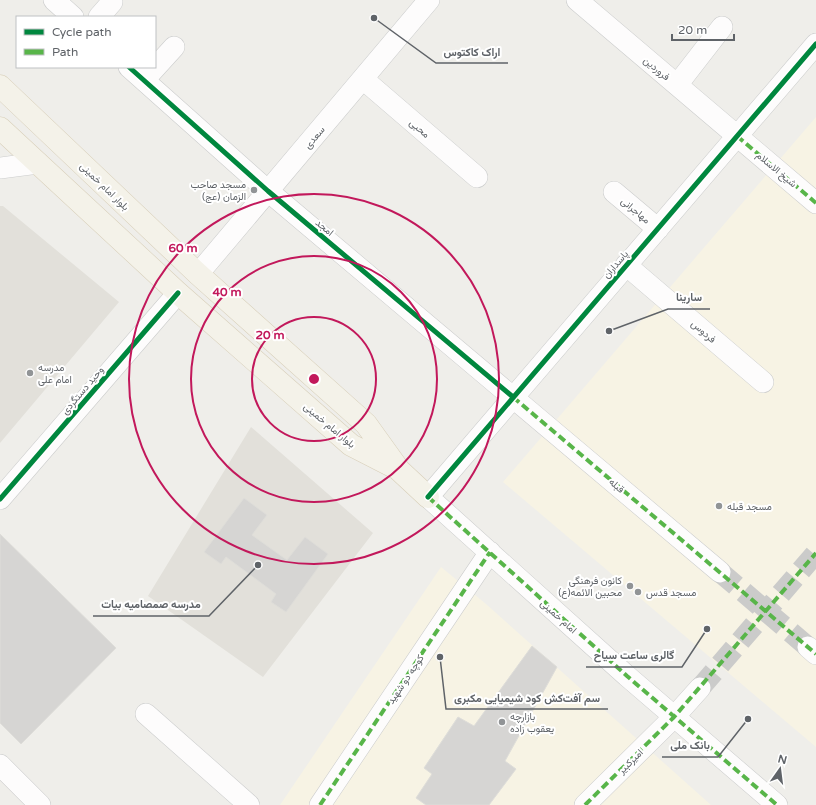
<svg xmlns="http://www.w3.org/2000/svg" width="816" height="805" viewBox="0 0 816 805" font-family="'Varela Round',Vazirmatn,sans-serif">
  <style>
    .commercial { fill: #f7f3e4 }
    .education { fill: #e2e0da }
    .building { fill: #d6d5d3; stroke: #deddd9 }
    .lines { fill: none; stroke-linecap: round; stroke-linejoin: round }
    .minor-tunnel { stroke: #cbcbca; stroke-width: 21; stroke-dasharray: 21 10; stroke-linecap: butt }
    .minor-casing { stroke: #cbcccc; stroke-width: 22 }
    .major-casing { stroke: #d7ceb8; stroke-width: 23 }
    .minor { stroke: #fdfcfc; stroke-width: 21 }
    .major { stroke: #f4f2e9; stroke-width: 22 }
    .quiet { stroke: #58b549; stroke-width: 4; stroke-dasharray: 8 4; stroke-linecap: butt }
    .cycleway-casing { stroke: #fff; stroke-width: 8 }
    .cycleway { stroke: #00873e; stroke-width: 5 }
    .ring { fill: none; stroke: #c2185b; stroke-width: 2 }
    .poi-dot { fill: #919496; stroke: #fff; stroke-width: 1.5 }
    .labels { text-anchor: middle; stroke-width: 4; stroke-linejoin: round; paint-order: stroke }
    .street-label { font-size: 10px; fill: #5f6368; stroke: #fff }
    .poi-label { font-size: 10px; fill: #5f6368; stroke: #fff; text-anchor: start }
    .centre { fill: #c2185b; stroke: #fff; stroke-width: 2 }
    .ring-label { font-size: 12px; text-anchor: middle; font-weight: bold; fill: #c2185b; stroke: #fff; stroke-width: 4; stroke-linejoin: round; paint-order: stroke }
    .leader { fill: none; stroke: #5f6368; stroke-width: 1.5 }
    .callout-dot { fill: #5f6368; stroke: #fff; stroke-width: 1.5 }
    .callout-label { font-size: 11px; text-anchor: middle; font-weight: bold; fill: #5f6368; stroke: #fff; stroke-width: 4; stroke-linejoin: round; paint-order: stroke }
  </style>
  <rect width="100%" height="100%" fill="#efeeea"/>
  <path class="commercial" d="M816 117V747L503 482Z
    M441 567 486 604 711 805H280Z"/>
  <path class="education" d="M0 206H3L119 302 0 443Z
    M251 427 373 533 263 677 148 596Z"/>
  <path class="building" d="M244 498 267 515 252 535 287 560 305 537 328 554 286 612 271 602 276 594 226 557 221 564 204 552Z
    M0 534 116 648 21 744 0 723Z
    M532 646 557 667 505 761 516 769 489 805H426L416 798 432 774 424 768 458 717 474 726Z"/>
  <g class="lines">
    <path class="minor-tunnel" d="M720 572 808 647
      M700 688 816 553"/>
    <g class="minor-casing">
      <path id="minor" d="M54 0 73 17
        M577 0 816 203
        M99 17 112 2
        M129 67 268 191 720 572
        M363 79 477 177
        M144 80 174 47
        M677 85 722 27
        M0 168 38 163
        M614 192 658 229
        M626 265 763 382
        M198 274 429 0
        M0 499 178 293
        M808 647 816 654
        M146 714 249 805
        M0 765 40 805
        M320 805 490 552
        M585 805 674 717 700 688
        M777 805 627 676 428 497 816 44"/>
    </g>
    <g class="major-casing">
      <path id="major" d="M0 86 198 274 366 424 399 470 428 497
        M0 128 178 293 351 445 394 467"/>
    </g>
    <use href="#minor" class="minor"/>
    <use href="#major" class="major"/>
    <path class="quiet" d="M737 136 816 203
      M513 397 816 654
      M428 497 627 676 777 805
      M320 805 490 552
      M585 805 674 717 816 553"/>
    <g class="cycleway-casing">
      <path id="cycleway" d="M129 67 268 191 513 397
        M428 497 816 44
        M0 499 178 293"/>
    </g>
    <use href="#cycleway" class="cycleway"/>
  </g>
  <g class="ring">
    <circle cx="314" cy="379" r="62"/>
    <circle cx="314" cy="379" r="123"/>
    <circle cx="314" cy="379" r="185"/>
  </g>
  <g class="poi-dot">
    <circle cx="254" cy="190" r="4"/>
    <circle cx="30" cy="373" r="4"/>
    <circle cx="719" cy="506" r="4"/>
    <circle cx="630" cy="586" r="4"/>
    <circle cx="638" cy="592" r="4"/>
    <circle cx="502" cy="722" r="4"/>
  </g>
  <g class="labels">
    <g class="street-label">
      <text transform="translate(657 68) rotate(40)" y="4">فروردین</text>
      <text transform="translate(420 128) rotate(41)" y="4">محبی</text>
      <text transform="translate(314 137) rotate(-50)" y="4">سعدی</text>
      <text transform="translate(777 169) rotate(40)" y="4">شیخ الاسلام</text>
      <text transform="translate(105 186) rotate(44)" y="4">بلوار امام خمینی</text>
      <text transform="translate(636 210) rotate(40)" y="4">مهاجرانی</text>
      <text transform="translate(325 227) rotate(40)" y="4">امجد</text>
      <text transform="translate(615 264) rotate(-49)" y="4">پاسداران</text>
      <text transform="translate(704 331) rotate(41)" y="4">فردوس</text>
      <text transform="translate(82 390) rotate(-50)" y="4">وحید دستگردی</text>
      <text transform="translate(330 425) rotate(40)" y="4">بلوار امام خمینی</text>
      <text transform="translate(617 485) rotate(40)" y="4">قبله</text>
      <text transform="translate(559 616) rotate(42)" y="4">امام خمینی</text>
      <text transform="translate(405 679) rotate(-56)" y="4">کوچه دو شهید</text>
      <text transform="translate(630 761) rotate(-45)" y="4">امیرکبیر</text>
    </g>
    <g class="poi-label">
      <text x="246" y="188" text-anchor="end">مسجد صاحب<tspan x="246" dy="12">الزمان (عج)</tspan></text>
      <text x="38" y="371">مدرسه<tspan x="38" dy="12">امام علی</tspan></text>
      <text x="727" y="510">مسجد قبله</text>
      <text x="622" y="584" text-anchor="end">کانون فرهنگی<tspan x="622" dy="12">محبین الائمه(ع)</tspan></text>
      <text x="646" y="596">مسجد قدس</text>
      <text x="510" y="720">بازارچه<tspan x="510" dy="12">یعقوب زاده</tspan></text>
    </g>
  </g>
  <circle cx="314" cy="379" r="6" class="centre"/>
  <g class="ring-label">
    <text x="183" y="252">60 m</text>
    <text x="227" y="296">40 m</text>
    <text x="270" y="339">20 m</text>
  </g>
  <path class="leader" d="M374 18L436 63H508M609 331L668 309H710M258 565L209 616H93M707 629L682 667H586M440 657L446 709H608M748 719L718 757H662"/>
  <g class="callout-dot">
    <circle cx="374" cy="18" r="4"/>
    <circle cx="609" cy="331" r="4"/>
    <circle cx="258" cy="565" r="4"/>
    <circle cx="707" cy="629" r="4"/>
    <circle cx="440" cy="657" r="4"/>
    <circle cx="748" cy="719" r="4"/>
  </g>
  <g class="callout-label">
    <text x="472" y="56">اراک کاکتوس</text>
    <text x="689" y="301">سارینا</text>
    <text x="151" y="608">مدرسه صمصامیه بیات</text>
    <text x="634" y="659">گالری ساعت سیاح</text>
    <text x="527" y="702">سم آفت‌کش کود شیمیایی مکبری</text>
    <text x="690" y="749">بانک ملی</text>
  </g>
  <rect x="16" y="16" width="140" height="52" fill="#ffffff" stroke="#bfc1c3"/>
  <rect x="24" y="29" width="20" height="6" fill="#00873e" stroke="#bfc1c3"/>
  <text x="52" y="36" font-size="12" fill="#5f6368">Cycle path</text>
  <rect x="24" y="49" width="20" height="6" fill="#58b549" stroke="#bfc1c3"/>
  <text x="52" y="56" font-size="12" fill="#5f6368">Path</text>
  <g transform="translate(780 769) rotate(14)" stroke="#ffffff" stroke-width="3" paint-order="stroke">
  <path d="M0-3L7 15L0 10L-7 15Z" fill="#5f6368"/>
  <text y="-6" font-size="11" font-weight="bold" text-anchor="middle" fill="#5f6368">N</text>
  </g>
  <path d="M672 34v6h62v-6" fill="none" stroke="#5f6368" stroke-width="2"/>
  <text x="678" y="34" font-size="12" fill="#5f6368" stroke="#ffffff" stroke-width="3" paint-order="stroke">20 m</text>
</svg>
